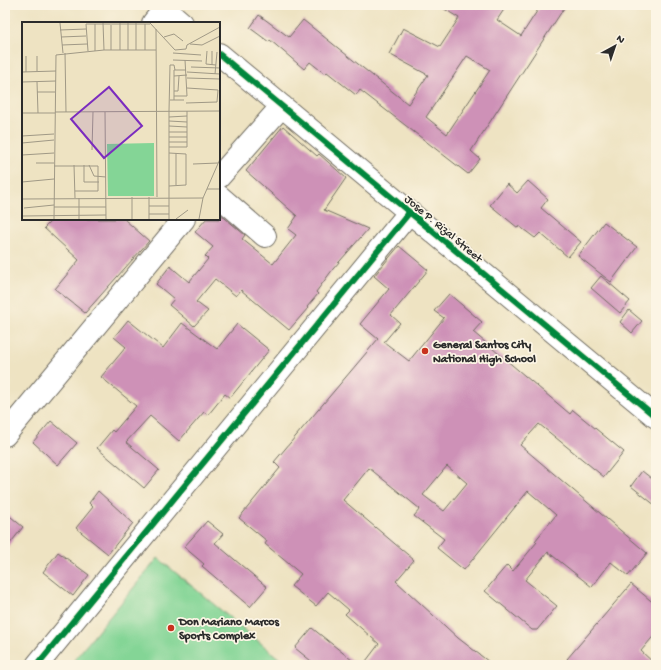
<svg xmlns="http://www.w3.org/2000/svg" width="661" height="670" viewBox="0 0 661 670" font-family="'Gochi Hand',sans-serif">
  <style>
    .green { fill: #84d596; stroke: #588060 }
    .building { fill: #ce91b7; fill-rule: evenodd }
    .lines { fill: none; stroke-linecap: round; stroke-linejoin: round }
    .minor-casing { stroke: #6f6b60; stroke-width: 24 }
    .minor { stroke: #fff; stroke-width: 22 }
    .cycleway-casing { stroke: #fcf5e5; stroke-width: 8 }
    .cycleway { stroke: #00873e; stroke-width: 6 }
    .poi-dot { fill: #c8321e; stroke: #fcf5e5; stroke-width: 1.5 }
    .labels { text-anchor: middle; stroke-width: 3.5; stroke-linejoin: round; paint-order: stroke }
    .street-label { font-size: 12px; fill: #2b2b2b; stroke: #fcf5e5 }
    .poi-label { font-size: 12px; font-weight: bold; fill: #2b2b2b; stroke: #fcf5e5; text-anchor: start }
    .inset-road { fill: none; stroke: #a09986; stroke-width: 1 }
    .view { fill: #7b2cbf; fill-opacity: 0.15; stroke: #7b2cbf; stroke-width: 2 }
    .inset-edge { fill: none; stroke: #2b2b2b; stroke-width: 2 }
  </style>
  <rect width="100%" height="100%" fill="#fcf5e5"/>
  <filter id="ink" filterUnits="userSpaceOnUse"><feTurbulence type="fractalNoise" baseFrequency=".025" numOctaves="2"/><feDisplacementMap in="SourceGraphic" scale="8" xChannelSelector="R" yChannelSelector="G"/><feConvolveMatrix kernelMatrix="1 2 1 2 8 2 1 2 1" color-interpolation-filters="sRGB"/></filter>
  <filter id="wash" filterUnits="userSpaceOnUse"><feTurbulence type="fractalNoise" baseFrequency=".012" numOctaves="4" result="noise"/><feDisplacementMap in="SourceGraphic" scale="16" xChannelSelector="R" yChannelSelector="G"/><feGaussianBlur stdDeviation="0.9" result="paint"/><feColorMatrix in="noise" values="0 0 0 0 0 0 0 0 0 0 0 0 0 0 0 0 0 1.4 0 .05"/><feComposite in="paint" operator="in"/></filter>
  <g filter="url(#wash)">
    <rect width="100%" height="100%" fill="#eee3c2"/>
    <path class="green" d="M158 558 287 665H70Z"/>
    <g id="blocks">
      <path class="building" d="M438 5H507L497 20 521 36 541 5H566L471 151 480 159 468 174 360 90 356 95 327 72 325 74 310 62 304 69 270 40 269 42 250 28 259 15 289 37 303 20 408 104 428 75 389 54 403 28 440 47 459 18ZM467 56 490 70 447 134 426 117Z
        M283 126 317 156 319 154 346 178 324 210 368 229 333 269 316 292 318 294 307 307 308 308 289 330 241 290 236 296 215 279 196 302 208 311 194 326 169 305 174 299 156 284 170 266 189 282 208 259 205 256 213 247 195 232 206 219H219V213L245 235 242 239 273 264 296 235 288 229 297 216 246 171Z
        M528 181 548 199 541 208 581 242 568 257 540 233 535 238 519 226 518 228 490 205 507 184 517 193Z
        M53 219H124L149 241 85 313 55 289 79 260 44 228Z
        M604 222 637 247 611 282 578 256Z
        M399 246 428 270 391 315 400 323 384 342 409 361 444 318 434 311 449 294 482 322 473 332 570 414 573 410 624 452 604 477 539 424 520 445 647 553 628 576 611 562 592 587 548 552 525 580 557 606 537 630H532L485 591 507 565 513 571 537 542 535 541 556 515 528 491 464 570 437 548 444 539 414 516 420 509 369 468 343 500 414 560 396 581 458 638 493 665H363L379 644 345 614 349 610 328 592 316 606 291 586 301 574 265 544 267 541 239 518 280 468 274 462 378 339 360 324 389 289 374 276ZM447 466 467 483 444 511 423 495Z
        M601 276 630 301 620 313 591 288Z
        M629 310 642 321 632 333 620 322Z
        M128 320 163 348 182 323 217 349 237 324 269 350 230 398 225 394 208 415 204 412 179 441 150 416 126 442 159 470 144 488 97 448 112 430 114 432 136 406 101 377 126 347 114 337Z
        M51 421 77 443 58 465 33 442Z
        M642 471 656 482V506L631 486Z
        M98 491 133 523 108 554 76 528 93 507 89 503Z
        M5 512 23 527 5 550Z
        M207 521 223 534 215 543 267 587 250 607 202 566 204 564 184 547Z
        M58 552 89 575 73 596 43 572Z
        M631 584 656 605V633L641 651 656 665H574L567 659Z
        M312 628 358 665H316L295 648Z"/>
    </g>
  </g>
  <g filter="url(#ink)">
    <use href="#blocks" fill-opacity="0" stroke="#6f6b60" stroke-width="1"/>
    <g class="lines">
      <g class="minor-casing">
        <path id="minor" d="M161 5 182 23
          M153 23 165 8
          M219 54 656 417
          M219 177 282 106
          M219 196 265 236
          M5 435 184 219
          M37 665 409 213"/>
      </g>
      <use href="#minor" class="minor"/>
      <g class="cycleway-casing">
        <path id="cycleway" d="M219 54 656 417
          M37 665 409 213"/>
      </g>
      <use href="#cycleway" class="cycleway"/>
    </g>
  </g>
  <g class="poi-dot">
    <circle cx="425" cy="351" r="4"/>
    <circle cx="171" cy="628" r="4"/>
  </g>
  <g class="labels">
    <g class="street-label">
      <text transform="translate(444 228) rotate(40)" y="4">Jose P. Rizal Street</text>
    </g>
    <g class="poi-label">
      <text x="433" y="348">General Santos City<tspan x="433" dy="14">National High School</tspan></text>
      <text x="179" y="625">Don Mariano Marcos<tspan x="179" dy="14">Sports Complex</tspan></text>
    </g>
  </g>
  <g transform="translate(22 22)">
    <rect width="198" height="198" fill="#eee3c2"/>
    <path d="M132 121V174H86L85 122Z" fill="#84d596"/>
    <path class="inset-road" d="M38 1 41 31M81 1 82 28M98 1V28M106 1V28M114 1V28M128 1 153 28 164 27 165 23 198 5M64 2H128M64 2 66 29M73 2V29M123 2V28M134 7 135 175M38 8 64 7M39 15 64 14M142 15 152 12 161 19M168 22 180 23 198 14M40 23 65 22M89 28V3M185 29 184 42 194 43M43 31 44 90M151 31 179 33M4 34V50M151 38 180 39M190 43V29M169 45 198 46M15 49V34M0 50 34 49M165 50 198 52M193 52 195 30M152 54 165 53M165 56 198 57M0 60 34 59M15 60 16 91M152 69H156L157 54M15 70H33M152 74H165L163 38M148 78H162M152 78V48H164M164 81 195 80 196 68 165 66M147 89V197M147 89 148 43H152L153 48M33 90 198 89M83 90 84 197M0 91H33M147 95 165 94M147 99 165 100M147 104 165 105M147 110H165M0 114 32 112M147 115H165M147 120H165M0 121 32 118M147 125H165V89M70 128 71 90M147 131 164 132V163L147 164M0 133 32 131M14 141H32M171 142 196 141M52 143 53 176M62 143V160H77M67 143 72 154 84 155M32 144H76V169H53M0 160 32 157M154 163V131M185 167H198M127 175V197M57 176V197M0 177 181 176M127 184H147M32 185H84M2 186 32 183M127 192H147M0 194 84 193M32 197 34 33 82 28H134M110 197V175M154 197 166 188M177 197 181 176 198 137"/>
    <path class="view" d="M87 65 120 104 82 136 49 97Z"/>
    <rect width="198" height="198" class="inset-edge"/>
  </g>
  <rect width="661" height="670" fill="none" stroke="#fcf5e5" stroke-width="20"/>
  <g transform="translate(615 46) rotate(40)" stroke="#fcf5e5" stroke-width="3" paint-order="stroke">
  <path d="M0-3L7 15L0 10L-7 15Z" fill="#2b2b2b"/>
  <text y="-6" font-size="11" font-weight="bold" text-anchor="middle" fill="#2b2b2b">N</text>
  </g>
</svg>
